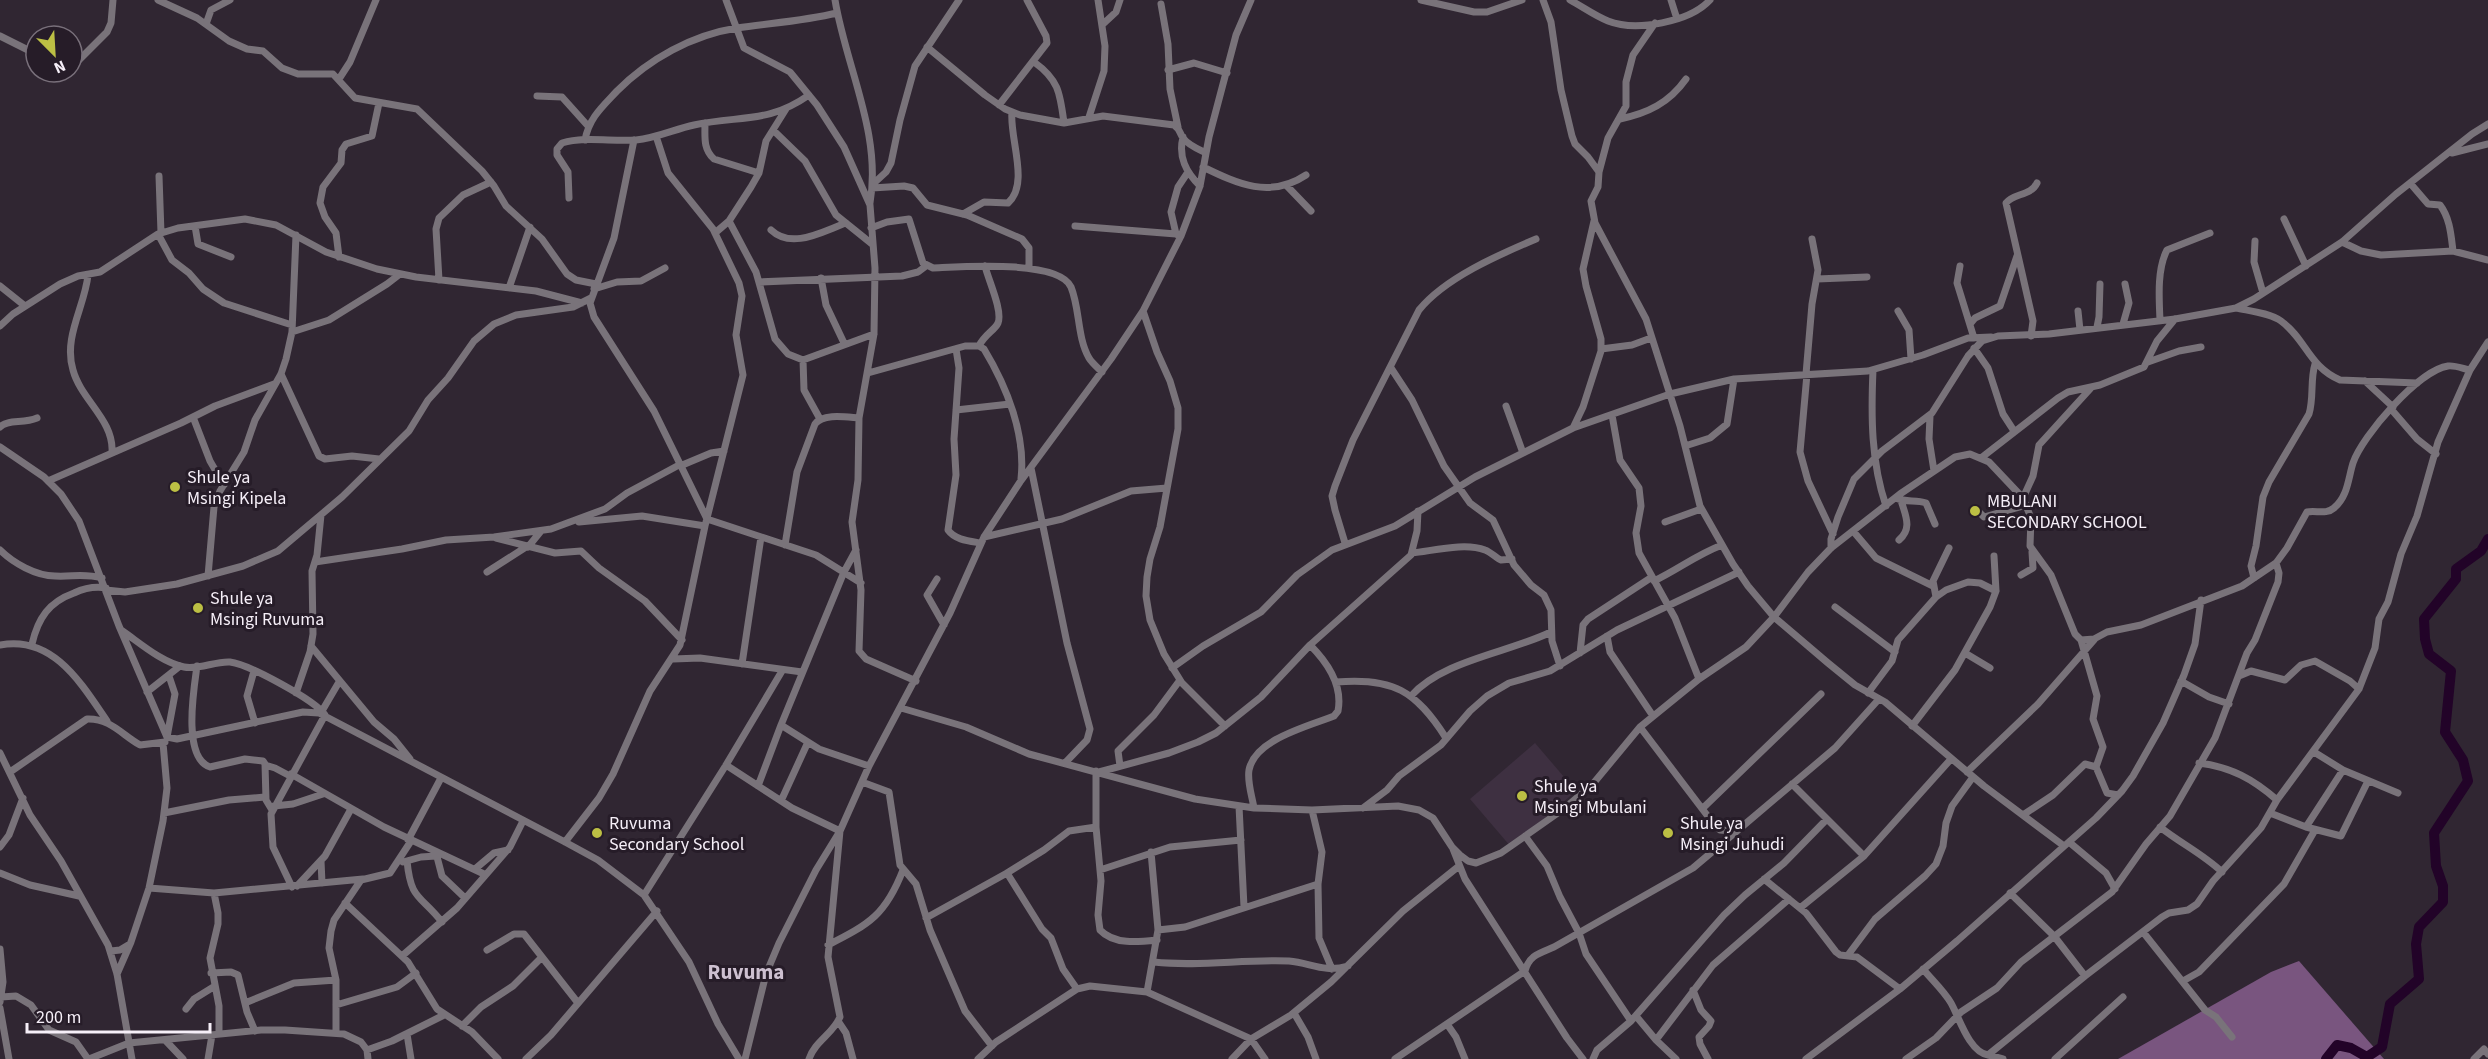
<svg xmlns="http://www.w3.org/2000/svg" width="2488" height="1059" viewBox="0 0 2488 1059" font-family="'Source Sans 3',sans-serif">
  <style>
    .built { fill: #3e3041 }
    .forest { fill: #79557f }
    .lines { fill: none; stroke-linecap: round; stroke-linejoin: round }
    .river { stroke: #220328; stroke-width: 10 }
    .minor { stroke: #79737a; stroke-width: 7 }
    .poi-dot { fill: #bcbf44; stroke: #261c28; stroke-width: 2 }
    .labels { text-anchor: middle; stroke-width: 6; stroke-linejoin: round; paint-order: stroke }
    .poi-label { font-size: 18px; fill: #f6eff8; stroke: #261c28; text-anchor: start }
    .quarter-label { font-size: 21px; font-weight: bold; fill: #cdc0d0; stroke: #261c28 }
  </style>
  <rect width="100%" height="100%" fill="#302632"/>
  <path class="built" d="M1535 743 1576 791 1511 847 1470 799Z"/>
  <path class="forest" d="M2299 961 2384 1059H2118L2271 972Z"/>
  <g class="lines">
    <path class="river" d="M2326 1059 2337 1045 2351 1048 2367 1057 2382 1047 2390 1004 2419 979 2416 944 2419 927 2443 902V886L2436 866 2434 833 2468 781 2463 760 2445 732 2451 671 2429 654 2425 639 2424 619 2456 579V569L2481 551 2488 539"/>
    <path class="minor" d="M158 0 197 18 229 41 247 49 263 51 282 68 298 74H333L355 98 417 109 482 171 494 186 506 206 542 239 567 274 576 280 596 284
      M726 0 744 48 790 72 817 105 844 147 870 205 875 268 874 334 859 418 858 480 852 522 861 590 859 651 866 659 916 681
      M835 0C846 67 882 134 870 203
      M1421 0 1474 12H1487L1522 0
      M1543 0 1551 22 1561 90 1572 136 1575 144 1588 157 1599 172 1598 187 1591 201 1595 223 1646 319 1680 426 1700 506 1733 564 1748 586 1774 617 1828 663 1855 685 1885 702 1984 786 2064 846
      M1570 0C1583 7 1595 16 1608 21 1636 32 1690 22 1710 0
      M1671 0 1677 19
      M1161 4 1168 44 1170 89 1178 127
      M206 24 211 10 230 0
      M1102 25 1116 12 1120 0
      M0 36 36 54
      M927 47 985 95 1005 109 1020 115 1064 123 1103 116 1174 125C1180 129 1179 132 1183 138 1188 145 1198 149 1206 153
      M1034 62C1059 80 1060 93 1064 123
      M72 67 107 32 111 23 113 0
      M1168 70 1194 63 1227 73
      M339 79 350 62 376 0
      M537 96 562 97 588 126
      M999 105 1047 43 1046 36 1027 0
      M1089 117 1104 71 1105 46 1098 0
      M1620 119C1648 113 1669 103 1686 79
      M705 123C705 137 703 149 714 159L759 173
      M773 130 805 161 836 215 872 244
      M1183 137C1178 157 1186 172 1200 186
      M585 140C589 118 602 107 617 91 649 59 692 35 737 28 771 23 804 21 837 13
      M634 140 614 238 590 303 594 317 654 411 707 519 816 555 861 583
      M2452 153 2488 144
      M1203 167C1238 184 1270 199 1306 175
      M1599 172 1608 138 1626 106V82L1633 55 1655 23
      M159 176 161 233
      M2410 183 2428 204 2440 205C2450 218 2451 235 2453 251
      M873 184 886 172 891 163 900 120 915 66 959 0
      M1287 186 1311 211
      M872 188 904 186 913 188 927 205 967 215 1022 239 1029 248V268
      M569 198 568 172 557 155V149L562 143C586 136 612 142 636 140 657 138 675 129 694 125 740 115 768 124 809 95
      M963 214 984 202 1008 203C1030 184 1009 137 1012 112
      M2284 219 2306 266
      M729 221 756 272 775 339 788 354 803 360 804 390 820 419
      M195 226 198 244 231 257
      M1075 226 1176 234
      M871 228 887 222 909 219 923 263 933 268C959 267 1059 259 1071 287 1080 309 1077 337 1089 358 1092 363 1098 368 1102 372
      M771 230C792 250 823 231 846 223
      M715 233 729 221 751 187 759 173 766 141 786 109
      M158 234 172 260 189 273 203 289 224 303 292 325
      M1178 235 1176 234 1171 212 1178 187 1188 172
      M2255 241 2254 262 2263 293
      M2342 242 2361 251 2381 255 2453 251 2488 260
      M339 257 336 233 325 217 320 203 323 187 341 163 342 150 346 144 372 136 379 103
      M1960 266 1957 283 1974 338
      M88 275C85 306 63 337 73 370 81 400 114 420 112 452
      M821 278 826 305 844 343
      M1817 279 1867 277
      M439 280 436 229 439 218 463 195 491 182
      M759 282 902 276 918 272 926 266
      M0 286 25 306
      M509 288 530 227
      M594 289 617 282 641 281 665 268
      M2236 308C2250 311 2270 313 2281 321 2306 339 2309 367 2340 380L2417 383
      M1143 311 1157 352 1170 381 1178 408V429L1160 527 1150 559 1147 577 1146 596 1150 620 1164 654 1182 683 1225 726
      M1898 311 1909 330 1911 359
      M2078 311 2080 330
      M2160 320C2159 298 2157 269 2167 250L2210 233
      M1970 324 1975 318 2000 306 2017 256
      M2123 324 2129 303 2125 284
      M0 326 13 314 60 284 78 276 100 272 158 234 178 228 245 219 276 225 326 252 377 269 416 277 536 291 582 303
      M2097 327 2099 317 2100 284
      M292 332 329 320 387 284 400 274
      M2031 336 2033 321 2006 203C2013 193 2031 196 2037 183
      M979 346C984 335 995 330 998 323 1003 311 988 279 985 266
      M1974 348 1988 368 2003 414 2014 431
      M956 349 959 368 954 439 956 475 948 530C955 540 969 541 981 543
      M1601 349 1632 345 1651 338
      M803 360 874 334
      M2148 362 2179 351 2201 347
      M1391 368 1412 400 1444 466 1470 503 1493 520 1514 565 1531 585 1544 595 1551 610 1552 641 1560 666
      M1873 370C1871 416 1871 462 1886 506
      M868 373 965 346H979L984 349C1007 387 1026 435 1021 479
      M281 374 319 456 325 459 352 456 379 459
      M1806 374 1812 304 1818 270 1812 239
      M1807 374 1800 452 1808 481 1833 534
      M2365 381 2393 407
      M1506 406 1523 453
      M2391 409 2417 439 2436 454
      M956 410 1010 404
      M1612 415 1620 460 1639 488 1641 506 1636 533 1639 553 1675 618 1699 679
      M1930 416 1929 439 1934 471
      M193 417 210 461 224 485
      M0 427C8 419 23 424 37 418
      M1573 428 1583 407 1601 351V339L1586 286 1583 269 1594 221
      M1685 446 1710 438 1727 424 1734 379
      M0 447 44 477 61 494 79 521 119 626 167 737 177 739 303 712 319 713 565 842 598 860 644 895 689 962 718 1024 739 1059
      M1981 458 2058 398 2068 392 2100 385 2144 367 2157 341 2175 319
      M680 466 711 453 724 451
      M1031 468 1067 643 1090 729 1087 740 1065 763
      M48 481 181 423 215 406 274 384
      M1896 498C1906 503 1916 499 1926 503L1935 524
      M2023 498 2033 476 2039 445 2091 388
      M1980 513 1984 517 2027 505
      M579 522 642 516 705 526
      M1665 522 1701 509
      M1853 531 1876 558 1933 586
      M984 537 1062 519 1131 491 1167 488
      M496 538 555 553 581 551 599 568 645 601 682 640
      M1899 540C1913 528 1905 515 1901 500
      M1345 543 1335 510 1332 496 1335 486 1353 440 1419 310C1445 278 1498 255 1536 239
      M785 545 797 472 815 424C823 413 846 417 859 418
      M528 547 541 531
      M1831 548V539L1838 517 1854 479 1882 451 1932 413 1968 356 1982 341 1998 336 2049 334 2175 319 2236 308 2254 299 2342 242 2396 194 2472 134 2488 124
      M0 550C13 563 36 576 55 576 73 577 83 573 102 578
      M856 550 844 572 781 725 819 749 869 766
      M1412 553C1432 551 1465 542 1485 550 1491 552 1496 558 1501 560L1512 559
      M315 562 402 549 446 540 494 537 551 529 605 509 627 493 679 465
      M487 572 526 547
      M2021 575 2033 568 2032 552
      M208 576 214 507 220 491 244 452 255 420 281 374 286 359 292 332 296 235
      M2254 578 2251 566 2256 546 2263 497 2269 482 2309 414C2314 398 2310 380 2315 364
      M937 579 927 595 944 625
      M1654 581C1679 569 1696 555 1722 545
      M106 590 125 592 177 584 243 566 278 551 342 497 409 431 428 400 448 378 474 341 494 324 516 315 573 307 591 298
      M1936 597 1933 581 1949 548
      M1835 607 1895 652
      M121 630C140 643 161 662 184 667 199 670 215 661 230 662 248 664 315 700 325 715L271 814 273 847 292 887
      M1607 636 1610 652 1653 716
      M2081 640 2097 696 2093 719 2103 747 2096 767 2107 793 2118 795
      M32 644C38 618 49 602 74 593 85 588 94 586 106 588
      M0 645C53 635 81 683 107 721
      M311 646 374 722 394 739 410 759
      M1580 653 1583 625 1588 619 1652 577
      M1965 653 1990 668
      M673 659 700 658 802 672
      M742 664 761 537
      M197 666C194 688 182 758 210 767L245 759 263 761 265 764 266 800 272 810
      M1172 668 1203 646 1261 612 1297 575 1332 550 1395 526 1475 477 1573 428 1670 394 1734 379 1868 371 1923 355 1968 338 1991 337
      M254 671 247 696 255 723
      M2239 676 2251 671 2285 680 2301 665 2315 661 2350 681 2359 689
      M2181 681 2209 697 2229 704
      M1336 682C1393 677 1416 691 1446 738
      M147 692 180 666
      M296 693 310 652 313 634 312 571 317 555 321 515
      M1868 693 1892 661 1898 640 1936 597 1946 590 1968 582 1980 583 1996 591
      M1411 696C1443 660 1508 653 1551 632
      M901 708 966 727 1029 754 1195 799 1254 808 1312 810 1398 806 1419 810 1433 818 1452 847 1460 855 1468 861 1476 863 1501 853 1565 808 1592 785 1640 727 1699 679 1746 647 1774 617 1808 572 1831 548 1900 494 1955 457 1970 454 1989 462 2023 498 2031 518 2030 546 2051 575 2075 634 2081 640 2094 639 2107 632 2141 625 2242 586 2276 563 2287 548 2307 512C2316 510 2326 515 2334 508 2348 496 2348 479 2353 463 2362 436 2419 370 2448 366 2455 365 2464 369 2470 370
      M322 711 339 682
      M1912 726 1955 670 1990 607 1996 591 1994 556
      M1640 727 1713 823 1720 830 1732 831 1744 825 1835 748 1879 699
      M167 737 175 694 169 676
      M2314 752 2343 770 2398 793
      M0 753 30 815 61 861 108 945 117 974 132 1059
      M2199 763C2231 767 2253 779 2277 800
      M265 765 275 768 290 776
      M726 765 792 808 840 831 828 957 840 1017C833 1034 815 1041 809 1059
      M1120 766 1118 751 1154 715 1180 680
      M1096 771V827L1101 881 1098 915 1100 930C1114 945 1139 942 1157 940
      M10 772 87 719C110 718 122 735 140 745L165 742
      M1099 772 1169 753 1198 742 1216 733 1261 697 1310 645 1411 555 1417 531 1418 511
      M1967 772 2038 704 2094 640
      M291 774 384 827 484 874
      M862 782 889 792 900 865 916 884 930 930 965 1011 992 1046
      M1792 784 1864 856
      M758 786 781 725
      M781 801 808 742
      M274 806 293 804 323 794
      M1239 806 1244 907
      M1254 808C1252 796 1247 782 1249 770 1255 739 1309 726 1334 716L1338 711C1343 685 1328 663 1310 645
      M1363 808 1387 790 1399 776 1441 745 1470 711 1487 696 1509 683 1550 671 1617 630 1739 572
      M1703 808 1821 694
      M1312 810 1322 852 1318 884 1319 938 1332 969
      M164 813 229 800 265 797
      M2270 813 2306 827 2341 836 2368 781
      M2023 815 2053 795 2085 764 2096 767
      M2160 827C2180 843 2203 854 2222 872
      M2306 827 2343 770
      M1525 836 1547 866 1560 897 1579 933 1586 954 1631 1021
      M408 840 441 778
      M565 842 599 798 613 774 650 691 680 645 705 526 743 375 736 335 742 296 739 283 713 229 668 173 656 136
      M2069 842 2106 873 2115 889
      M0 847 9 835 23 798
      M1453 849 1465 879 1567 1038 1583 1059
      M436 853 442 876 465 898
      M321 861 322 883
      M407 861C411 901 420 894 442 922
      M403 862 421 857 436 856
      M475 869 494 853 508 850
      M1100 870 1170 847 1241 840
      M0 873 30 885 79 896
      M1007 873 1042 929 1051 938 1063 969 1077 989
      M1764 879 1806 913 1836 952 1840 955 1857 957 1900 989
      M297 886 325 856 351 809
      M149 888 214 893 363 879
      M214 893 218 913V924L210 958 219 1006V1034
      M2010 893 2054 936 2085 976
      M644 895 726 765 782 671
      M345 903 408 962 437 1009 472 1032 498 1059
      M1800 908 1864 856 1951 759
      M926 918 1007 873 1044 850 1069 831 1096 827
      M1158 930 1185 927 1318 884
      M2143 932 2205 1010 2216 1017 2232 1037
      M828 945C870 924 886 914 903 870
      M0 949 3 982 0 1002
      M487 950 514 934H524L578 1003
      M111 951 120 950 130 944
      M1848 955 1875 919 1925 876 1936 864 1943 846 1946 823 1952 806 1973 777
      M402 956 457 908 510 847 523 821
      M1154 962C1199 967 1244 959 1289 961 1311 963 1324 973 1348 966
      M1923 969C1932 980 1944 991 1951 1003 1959 1017 1969 1052 1988 1055L2085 976 2162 917 2169 913 2188 910 2197 904 2213 881 2261 828 2277 800 2359 689 2375 648 2379 619 2388 602 2401 554 2417 516 2438 442 2470 370 2488 342
      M211 973 231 972 238 975 247 1012 255 1031
      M117 974 131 942 149 888 163 821 167 788 163 743
      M2183 981 2199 972 2284 884 2315 830
      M1693 990 1701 1010 1711 1021 1709 1026 1699 1037 1700 1044 1708 1059
      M1147 992 1158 930 1151 852
      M1 997 16 996 31 1005 49 1030 76 1042 88 1059
      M245 1003 294 983 336 980
      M336 1005 397 987 416 973
      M0 1008 9 1059
      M186 1009 194 999 215 986
      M1294 1013 1308 1037 1316 1059
      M1636 1016 1656 1040 1676 1059
      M838 1021 846 1033 853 1059
      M1447 1024 1456 1037 1465 1059
      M462 1026 481 1007 513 986 542 957
      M336 1031V980L329 948 331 931 334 920 361 880 390 873 411 841
      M407 1034 411 1059
      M1656 1040 1713 965 1789 899
      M166 1041 183 1059
      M367 1050 392 1041 444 1015
      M1988 1055 2003 1059
      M89 1059 129 1043 261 1030H285L344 1034 361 1042 367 1050 368 1059
      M208 1059 212 1035
      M526 1059 551 1035 657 911
      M745 1059 766 974 779 943 816 870 840 831 869 766 950 613 984 537 1020 482 1111 359 1143 311 1181 236 1200 186 1209 137 1236 35 1251 0
      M978 1059 996 1042 1077 989 1090 986 1147 992 1251 1039 1265 1059
      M1232 1059 1251 1039 1291 1015 1331 982 1403 911 1459 866
      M1395 1059 1525 971C1529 955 1540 953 1554 947L1693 868 1744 825
      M1593 1059 1597 1050 1631 1021 1724 915 1745 895 1784 863 1827 819
      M1806 1059 1900 989 1957 941 2096 818 2122 791 2133 776 2163 723 2184 675 2195 644 2201 600
      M1906 1059 1936 1038 1961 1012 1997 988 2021 962 2112 892 2146 844 2170 816 2215 738 2247 653 2255 640 2278 582 2279 573 2276 563
      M2055 1059 2123 997
      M2474 1059 2484 1049 2488 1054"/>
  </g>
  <g class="poi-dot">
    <circle cx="175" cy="487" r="6"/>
    <circle cx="1975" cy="511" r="6"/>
    <circle cx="198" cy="608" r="6"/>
    <circle cx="1522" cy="796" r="6"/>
    <circle cx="597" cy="833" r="6"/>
    <circle cx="1668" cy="833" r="6"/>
  </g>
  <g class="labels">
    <g class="poi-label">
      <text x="187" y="483">Shule ya<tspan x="187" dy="21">Msingi Kipela</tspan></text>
      <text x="1987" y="507">MBULANI<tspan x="1987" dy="21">SECONDARY SCHOOL</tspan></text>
      <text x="210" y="604">Shule ya<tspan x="210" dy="21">Msingi Ruvuma</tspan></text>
      <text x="1534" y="792">Shule ya<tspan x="1534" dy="21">Msingi Mbulani</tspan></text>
      <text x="609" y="829">Ruvuma<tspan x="609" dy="21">Secondary School</tspan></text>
      <text x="1680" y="829">Shule ya<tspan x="1680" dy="21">Msingi Juhudi</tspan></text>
    </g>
    <g class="quarter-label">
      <text x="746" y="979">Ruvuma</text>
    </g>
  </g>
  <g transform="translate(54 54) rotate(156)"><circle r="28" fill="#261c28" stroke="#79707b" stroke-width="1.5"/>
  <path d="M0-4.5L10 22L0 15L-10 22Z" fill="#bcbf44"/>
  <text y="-9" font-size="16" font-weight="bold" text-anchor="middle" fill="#f6eff8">N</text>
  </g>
  <path d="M27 1023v9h183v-9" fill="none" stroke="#f6eff8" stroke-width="3"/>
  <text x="36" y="1023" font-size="18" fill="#f6eff8" stroke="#261c28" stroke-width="4.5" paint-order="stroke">200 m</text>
</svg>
